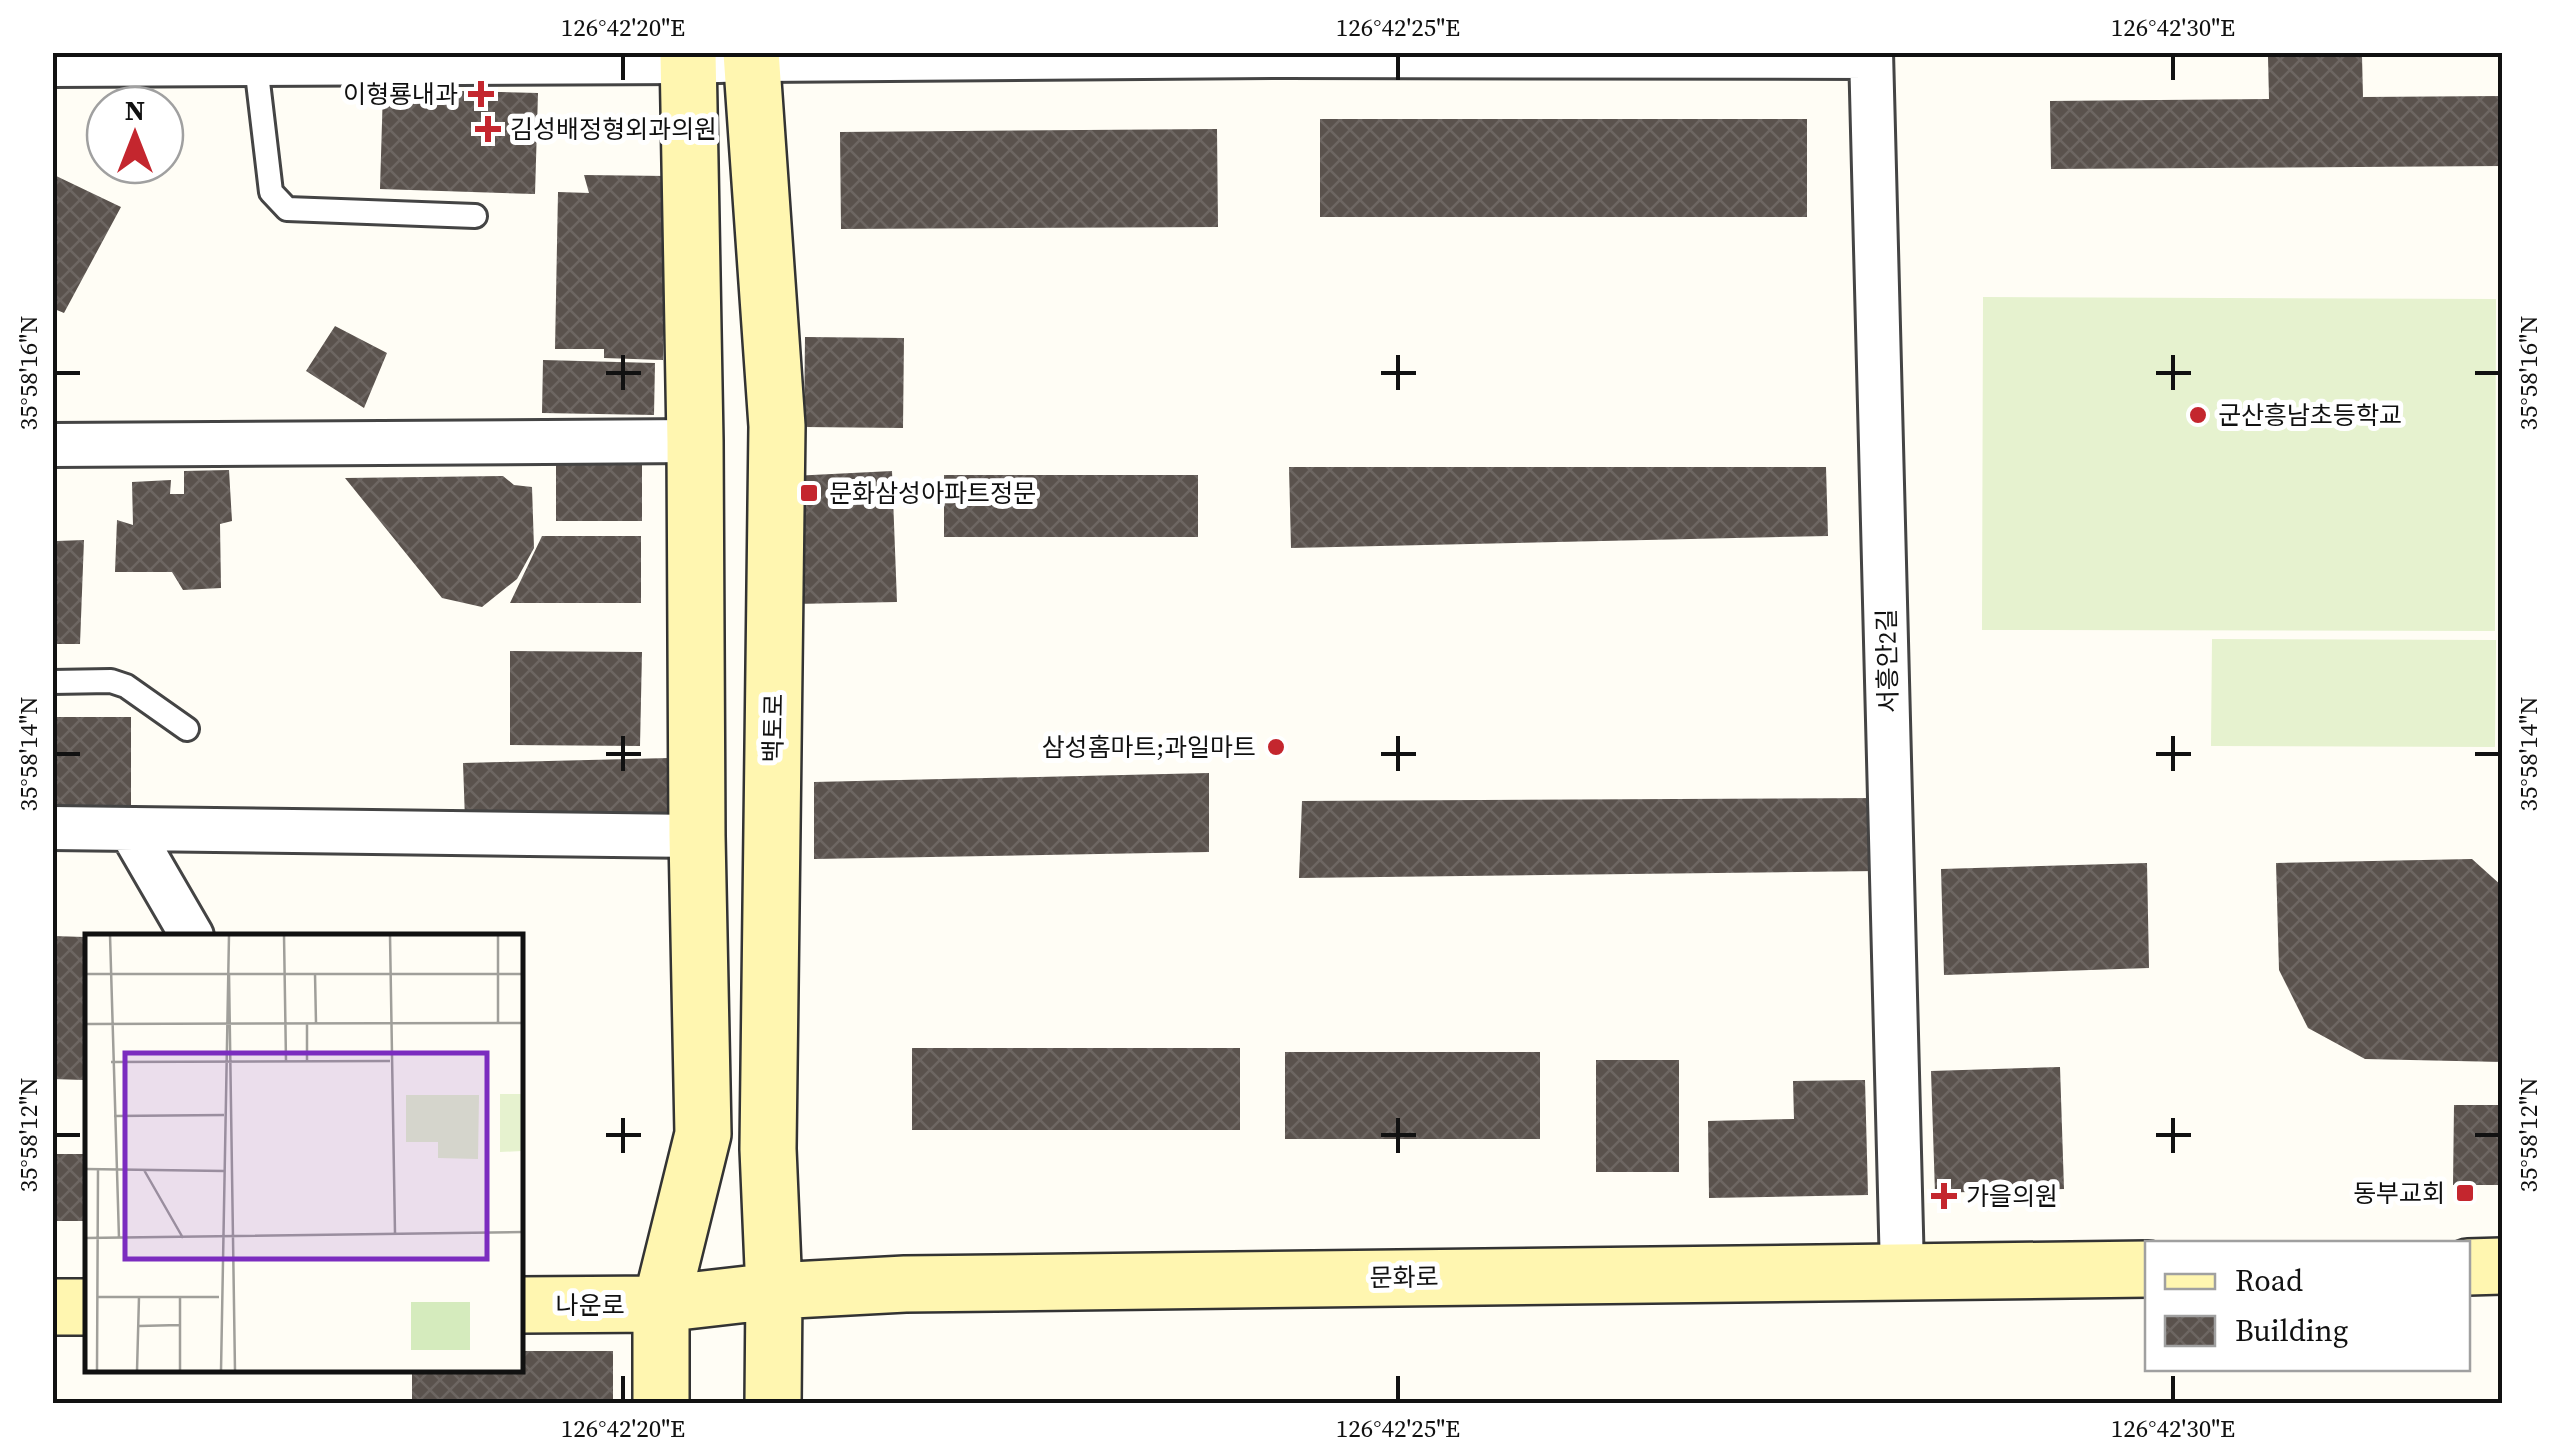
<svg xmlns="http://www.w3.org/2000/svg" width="2555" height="1456" viewBox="0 0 2555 1456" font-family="'Source Serif 4','Noto Sans KR',serif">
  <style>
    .pitch { fill: #e6f2cf }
    .building { fill: url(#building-cross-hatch) }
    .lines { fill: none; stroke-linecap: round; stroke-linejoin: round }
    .lane-casing { stroke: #444; stroke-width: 28 }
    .street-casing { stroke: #444; stroke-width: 48 }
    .secondary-casing { stroke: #333; stroke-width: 60 }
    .lane { stroke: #fff; stroke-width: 22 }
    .street { stroke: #fff; stroke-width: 42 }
    .secondary { stroke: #fff6b0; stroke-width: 55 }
    .ticks { fill: none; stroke: #111; stroke-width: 4 }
    .poi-dot { fill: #c4262e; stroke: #fff; stroke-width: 4 }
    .labels { text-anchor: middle; stroke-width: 10; stroke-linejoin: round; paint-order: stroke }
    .poi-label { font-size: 25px; fill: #111; stroke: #fff; text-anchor: start }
    .street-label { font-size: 25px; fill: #111; stroke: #fff }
    .inset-road { fill: none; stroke: #a09f9a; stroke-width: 2.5 }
    .view { fill: #7b2cbf; fill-opacity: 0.15; stroke: #7b2cbf; stroke-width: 5 }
    .inset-edge { fill: none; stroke: #111; stroke-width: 5 }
    .neatline { fill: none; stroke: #111; stroke-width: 4 }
    .ticks-label { font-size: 25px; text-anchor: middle; fill: #111 }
  </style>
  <defs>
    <pattern id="building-cross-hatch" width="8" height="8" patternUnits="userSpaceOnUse" patternTransform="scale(2.5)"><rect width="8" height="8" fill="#5a524d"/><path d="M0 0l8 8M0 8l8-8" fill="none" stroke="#6d6662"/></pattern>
  </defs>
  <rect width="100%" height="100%" fill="#fffdf5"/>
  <path class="pitch" d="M1983 297 2496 299 2495 631 1982 630Z
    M2212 639 2496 640 2495 747 2211 746Z"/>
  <path class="building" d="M2362 56 2363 97 2502 96V166L2051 169 2050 101 2269 99 2268 57Z
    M383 89 538 93 535 194 380 189Z
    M1320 119H1807V217H1320Z
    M1217 129 1218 227 841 229 840 132Z
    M52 174 121 207 64 313 52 308Z
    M584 175 667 176 663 360 604 358V349H555L558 192 589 193Z
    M335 326 387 353 364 408 306 371Z
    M805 337 904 338 903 428 804 427Z
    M543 360 655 363 654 415 542 413Z
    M556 451H642V521H556Z
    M1289 467H1826L1828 536 1291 548Z
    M229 470 232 521 220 524 221 588 183 590 172 572H115L117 520 133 525 132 482 171 480 170 494H184V471Z
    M892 471 897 602 794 604 792 476Z
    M944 475H1198V537H944Z
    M503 476 514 485 532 487 534 548 517 579 482 607 442 598 345 478Z
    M542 536H641V603H510Z
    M52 539 57 541 84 540 80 644H52Z
    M510 651 642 652 640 746 510 745Z
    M52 717H131V806H52Z
    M669 758 671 815 465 820 463 763Z
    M1209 773V852L814 859V782Z
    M1879 798 1877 871 1299 878 1302 801Z
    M2472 859 2502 886V1062L2365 1059 2308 1028 2279 970 2276 863Z
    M2147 863 2149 968 1944 975 1941 869Z
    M52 936 85 937 84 1080 52 1079Z
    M912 1048H1240V1130H912Z
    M1285 1052H1540V1139H1285Z
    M1596 1060H1679V1172H1596Z
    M2060 1067 2064 1189 1935 1193 1931 1071Z
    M1865 1080 1868 1195 1709 1198 1708 1121 1794 1119 1793 1081Z
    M2454 1105H2502V1185H2453Z
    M52 1154H88V1221H52Z
    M520 1351H613V1404H412V1368H520Z"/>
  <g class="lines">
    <g class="lane-casing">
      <path id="lane" d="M256 65 271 192 287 209 475 216
        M52 682 111 681 126 686 187 729"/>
    </g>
    <g class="street-casing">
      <path id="street" d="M1871 52 1902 1270
        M52 65 688 62 750 60 1286 56 1871 57
        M52 445 695 441
        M52 828 697 836
        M130 829 192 936"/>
    </g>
    <g class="secondary-casing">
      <path id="secondary" d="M751 52 777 426 768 1149 774 1291 773 1404
        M2468 1267 2502 1266
        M520 1305 661 1304 774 1291 905 1284 2148 1269
        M52 1307H88
        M661 1404V1304L703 1134 697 836 695 441 688 52"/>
    </g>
    <use href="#lane" class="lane"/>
    <use href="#street" class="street"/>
    <use href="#secondary" class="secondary"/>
  </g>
  <path class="ticks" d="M623 55V80M1398 55V80M2173 55V80M623 355V390M1398 355V390M2173 355V390M55 373H80M606 373H641M1381 373H1416M2156 373H2191M2475 373H2500M623 736V771M1398 736V771M2173 736V771M55 754H80M606 754H641M1381 754H1416M2156 754H2191M2475 754H2500M623 1118V1153M1398 1118V1153M2173 1118V1153M55 1135H80M606 1135H641M1381 1135H1416M2156 1135H2191M2475 1135H2500M623 1376V1401M1398 1376V1401M2173 1376V1401"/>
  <g class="poi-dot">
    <path d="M476 79h10v10h10v10h-10v10h-10v-10h-10v-10h10z"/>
    <path d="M483 114h10v10h10v10h-10v10h-10v-10h-10v-10h10z"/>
    <circle cx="2198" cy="415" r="10"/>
    <rect x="799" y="483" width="20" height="20" rx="5"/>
    <circle cx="1276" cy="747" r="10"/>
    <rect x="2455" y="1183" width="20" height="20" rx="5"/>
    <path d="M1939 1181h10v10h10v10h-10v10h-10v-10h-10v-10h10z"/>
  </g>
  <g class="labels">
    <g class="poi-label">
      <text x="458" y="103" text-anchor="end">이형룡내과</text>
      <text x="510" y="138">김성배정형외과의원</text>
      <text x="2218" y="424">군산흥남초등학교</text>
      <text x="829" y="502">문화삼성아파트정문</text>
      <text x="1256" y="756" text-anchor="end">삼성홈마트;과일마트</text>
      <text x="2445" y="1202" text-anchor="end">동부교회</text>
      <text x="1966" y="1205">가을의원</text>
    </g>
    <g class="street-label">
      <text transform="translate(1887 661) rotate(-91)" y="9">서흥안2길</text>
      <text transform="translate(773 728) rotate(-89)" y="9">백토로</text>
      <text transform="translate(1404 1277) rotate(-1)" y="9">문화로</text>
      <text x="590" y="1314">나운로</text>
    </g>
  </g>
  <g transform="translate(85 934)">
    <rect width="438" height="438" fill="#fffdf5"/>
    <path d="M326 368H385V416H326Z" fill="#d5ebbd"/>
    <path d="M415 160H437V217L415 218ZM321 161H394L393 225 353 224V208H321Z" fill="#e6f2cf"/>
    <path class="inset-road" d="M25 1 34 304M199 1 201 127M305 1 310 299M413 1V89M144 39 150 437M0 40H438M230 40 231 89M222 89V127M0 90 438 89M26 128 305 127M29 182 139 181M0 235 139 237M59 236 98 304M0 304 438 298M13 363H134M54 392 95 391M12 437 13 235M52 437 54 363M95 437V363M136 437 144 1"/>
    <path class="view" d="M40 119H402V325H40Z"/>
    <rect width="438" height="438" class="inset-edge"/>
  </g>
  <rect width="2555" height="1456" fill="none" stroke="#ffffff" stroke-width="110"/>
  <rect x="2145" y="1241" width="325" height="130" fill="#ffffff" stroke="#a0a0a0" stroke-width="2.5"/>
  <rect x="2165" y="1274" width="50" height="15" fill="#fff6b0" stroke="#a0a0a0" stroke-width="2.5"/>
  <text x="2235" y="1291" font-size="30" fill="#111111">Road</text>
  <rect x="2165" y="1316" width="50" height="30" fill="url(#building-cross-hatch)" stroke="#a0a0a0" stroke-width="2.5"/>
  <text x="2235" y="1341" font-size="30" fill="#111111">Building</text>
  <g transform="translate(135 135)"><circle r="48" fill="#ffffff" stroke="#a0a0a0" stroke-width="2.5"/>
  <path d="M0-8L18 38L0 25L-18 38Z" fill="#c4262e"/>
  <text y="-15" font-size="28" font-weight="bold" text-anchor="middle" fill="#111111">N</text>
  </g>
  <rect x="55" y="55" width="2445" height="1346" class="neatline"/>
  <g class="ticks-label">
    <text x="623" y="36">126°42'20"E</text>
    <text x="1398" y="36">126°42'25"E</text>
    <text x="2173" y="36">126°42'30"E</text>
    <text transform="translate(28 373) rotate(-90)" y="9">35°58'16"N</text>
    <text transform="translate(2528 373) rotate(-90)" y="9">35°58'16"N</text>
    <text transform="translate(28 754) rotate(-90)" y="9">35°58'14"N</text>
    <text transform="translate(2528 754) rotate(-90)" y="9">35°58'14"N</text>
    <text transform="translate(28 1135) rotate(-90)" y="9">35°58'12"N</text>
    <text transform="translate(2528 1135) rotate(-90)" y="9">35°58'12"N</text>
    <text x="623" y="1437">126°42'20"E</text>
    <text x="1398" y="1437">126°42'25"E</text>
    <text x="2173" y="1437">126°42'30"E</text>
  </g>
</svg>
